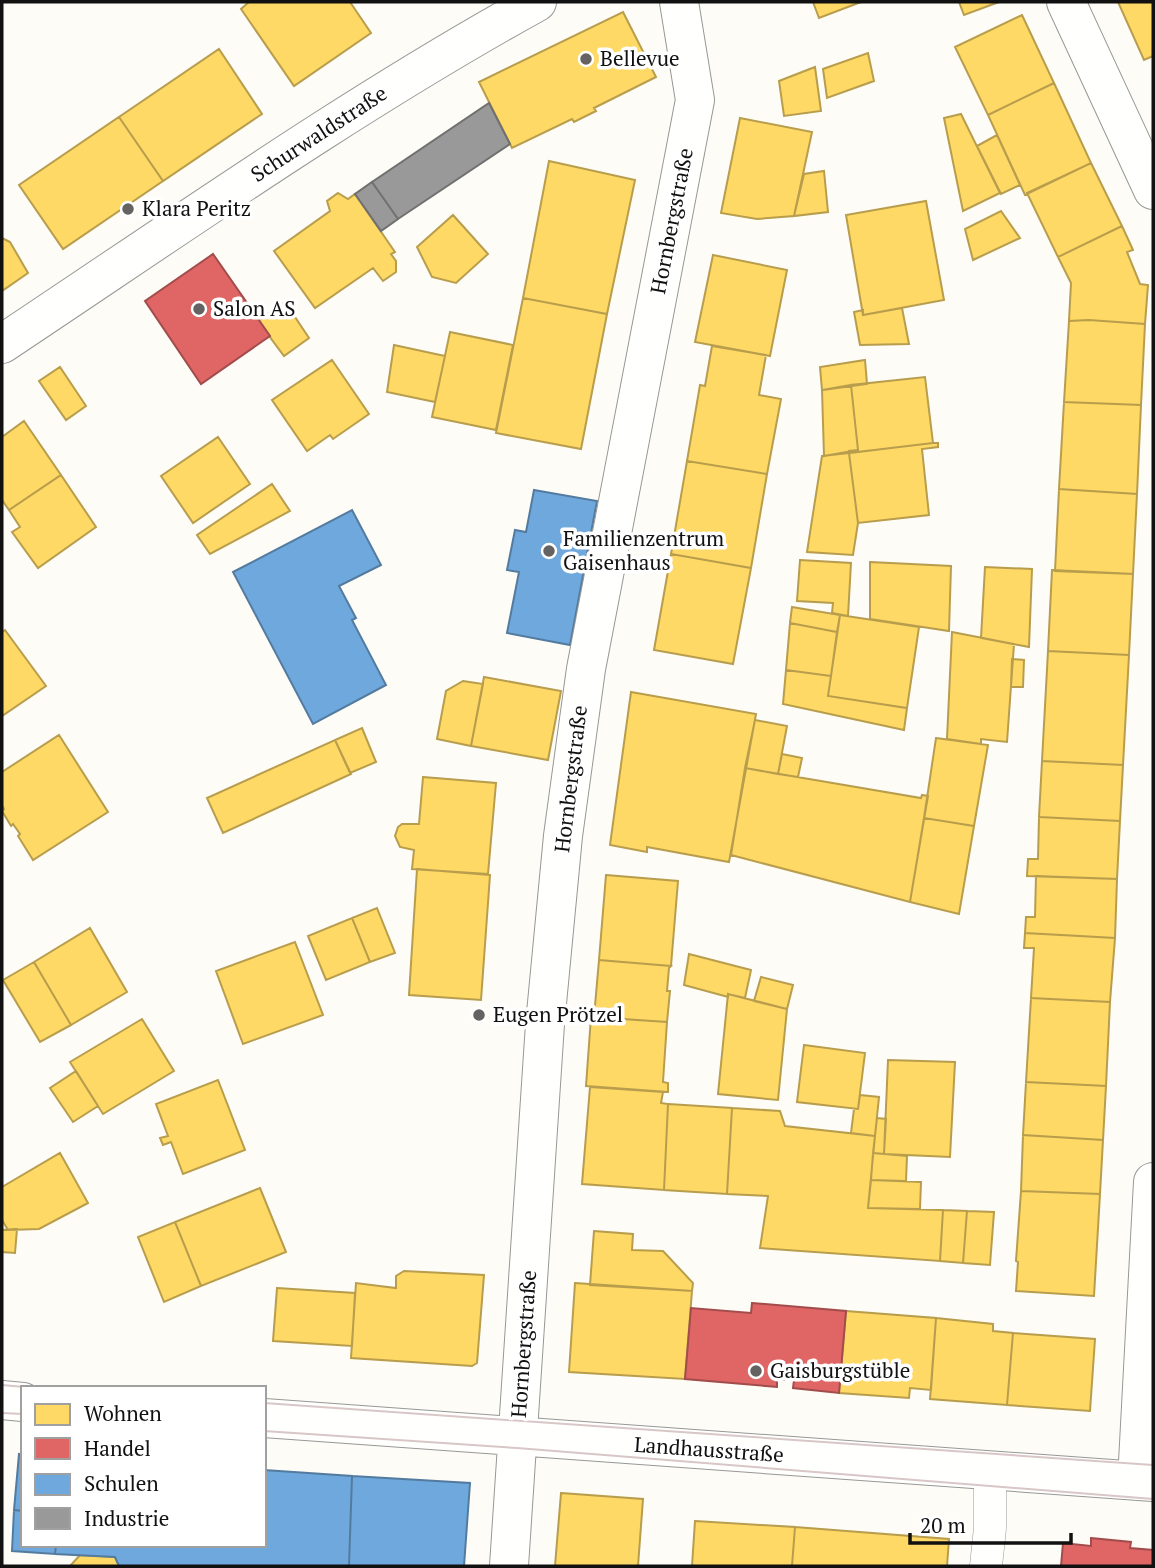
<svg xmlns="http://www.w3.org/2000/svg" width="1155" height="1568" viewBox="0 0 1155 1568" font-family="'PT Serif',serif">
  <style>
    .homes { fill: #ffd966; stroke: #b89d4c; stroke-width: 2 }
    .shops { fill: #e06666; stroke: #a24c4c; stroke-width: 2 }
    .schools { fill: #6fa8dc; stroke: #537b9f; stroke-width: 2 }
    .industry { fill: #999; stroke: #707070; stroke-width: 2 }
    .lines { fill: none; stroke-linecap: round; stroke-linejoin: round }
    .service-casing { stroke: #979795; stroke-width: 33 }
    .minor-casing { stroke: #979795; stroke-width: 40 }
    .service { stroke: #fffffe; stroke-width: 32 }
    .minor { stroke: #fffffe; stroke-width: 38 }
    .tram { stroke: #d9c6c7; stroke-width: 2 }
    .poi-dot { fill: #646362; stroke: #fff; stroke-width: 2.5 }
    .labels { text-anchor: middle; stroke-width: 7; stroke-linejoin: round; paint-order: stroke }
    .poi-label { font-size: 21px; fill: #111; stroke: #fff; text-anchor: start }
    .street-label { font-size: 21px; fill: #111; stroke: #fff }
  </style>
  <rect width="100%" height="100%" fill="#fdfcf7"/>
  <path class="homes" d="M249 2H350L371 33 294 86 241 9Z
    M813 2H861L819 18Z
    M959 2H999L964 15Z
    M1118 2H1153V56L1144 60Z
    M623 12 656 77 594 108 596 111 574 122 572 119 512 148 479 82Z
    M1022 15 1054 83 988 115 955 47Z
    M219 49 262 114 163 181 119 117Z
    M868 53 874 81 827 98 823 69Z
    M815 67 821 111 784 116 779 81Z
    M1054 83 1091 163 1025 195 988 115Z
    M961 114 1000 193 963 211 944 118Z
    M119 117 163 181 63 249 19 185Z
    M740 118 812 132 794 216 757 219 721 213Z
    M997 135 1020 185 1001 194 977 146Z
    M549 161 635 180 607 314 523 298Z
    M1091 163 1122 226 1058 257 1027 193Z
    M824 171 828 212 794 216 804 174Z
    M338 193 348 199 355 194 395 252 391 254 396 261V272L383 281 373 268 315 308 274 251 330 211 327 201Z
    M926 201 944 300 863 315 846 215Z
    M1001 211 1020 238 973 260 965 229Z
    M453 215 488 254 456 283 432 277 417 247Z
    M1122 226 1133 250 1127 252 1140 284 1148 285 1145 324 1089 320 1069 321 1071 283 1058 257Z
    M2 238 10 242 28 273 2 291Z
    M713 255 787 270 770 356 695 342Z
    M523 298 607 314 581 449 496 433Z
    M285 302 309 338 284 356 258 321Z
    M902 308 909 344 860 345 854 312 863 310V315Z
    M1089 320 1145 324 1141 405 1064 402 1069 321Z
    M450 332 513 345 496 430 432 417Z
    M394 345 445 356 435 402 387 392Z
    M712 346 766 355 759 395 781 399 767 474 687 461 700 385 705 386Z
    M332 360 369 414 333 439 330 435 307 451 272 400Z
    M865 360 867 384 822 390 820 367Z
    M60 367 86 406 66 420 39 381Z
    M925 377 933 443 849 453V451L858 450 851 385Z
    M851 385 858 450 824 456 822 390Z
    M1064 402 1141 405 1137 494 1059 489Z
    M24 421 61 475 9 510 2 500V437Z
    M218 437 250 484 193 523 161 476Z
    M933 443H938V447L922 449 929 515 858 523 849 453Z
    M849 453 858 523 853 555 807 552 822 456Z
    M687 461 767 474 751 568 671 554Z
    M61 475 96 527 38 568 12 532 20 527 9 510Z
    M272 484 290 511 210 554 197 535Z
    M1059 489 1137 494 1133 574 1055 571Z
    M671 554 751 568 733 664 654 650Z
    M800 560 851 563 848 616 832 613 833 603 797 601Z
    M870 562 951 566 949 631 870 619Z
    M985 567 1032 569 1029 647 981 638Z
    M1052 570 1133 574 1129 655 1048 651Z
    M792 607 840 615 837 632 790 623Z
    M840 615 919 627 907 708 828 696Z
    M790 623 837 632 831 676 786 670Z
    M5 630 46 686 2 716V632Z
    M952 632 1014 644 1007 742 981 739V744L947 739Z
    M1048 651 1129 655 1123 765 1042 761Z
    M1012 659 1024 660 1023 687H1011Z
    M786 670 831 676 828 696 907 708 904 730 783 704Z
    M484 677 561 691 548 760 471 746Z
    M463 681 483 684 471 746 437 739 446 691Z
    M631 692 756 714 729 862 647 847V852L610 845Z
    M755 720 787 726 778 774 745 768Z
    M362 728 376 762 350 773 335 740Z
    M59 735 108 812 33 860 18 836 20 834 13 824 11 826 2 811 4 809 2 805V772Z
    M936 738 988 745 974 826 924 818Z
    M335 740 351 774 223 833 207 798Z
    M782 754 802 758 798 777 778 774Z
    M1042 761 1123 765 1120 821 1039 817Z
    M745 768 921 798 922 795 928 796 910 902 731 855Z
    M423 777 496 783 488 874 412 869 414 850 400 847 395 836 398 827 402 824H419Z
    M1039 817 1120 821 1117 879 1027 876 1028 859H1038Z
    M924 818 974 826 959 914 910 902Z
    M417 869 490 875 481 1000 409 995Z
    M606 875 678 881 671 966 599 960Z
    M1036 876 1117 879 1115 938 1025 933 1026 917H1035Z
    M377 908 395 953 370 962 352 918Z
    M352 918 370 962 326 980 308 936Z
    M90 928 127 992 71 1025 34 962Z
    M1025 933 1115 938 1110 1002 1031 998 1034 948H1024Z
    M295 942 323 1015 243 1044 216 971Z
    M689 954 751 970 745 998 728 994V997L684 985Z
    M599 960 671 966 669 968 667 991H670L667 1022 594 1017Z
    M34 962 71 1025 40 1042 3 980Z
    M761 977 793 985 787 1009 754 1001Z
    M728 994 787 1009 778 1100 718 1094Z
    M1031 998 1110 1002 1106 1086 1026 1082Z
    M591 1017 667 1022 663 1082 668 1083V1092L586 1086Z
    M142 1019 174 1071 103 1114 70 1062Z
    M804 1045 865 1053 858 1109 797 1102Z
    M888 1060 955 1062 950 1157 884 1154Z
    M76 1071 98 1106 73 1122 50 1088Z
    M218 1080 245 1150 183 1174 171 1142 163 1145 160 1138 168 1136 156 1104Z
    M1026 1082 1106 1086 1103 1140 1023 1135Z
    M590 1087 663 1092 661 1103 668 1104 664 1190 582 1184Z
    M860 1095 879 1097 875 1136 851 1133 854 1109H858Z
    M668 1104 732 1108 727 1194 664 1190Z
    M732 1108 780 1111 785 1126 875 1136 868 1208 943 1210 940 1261 760 1248 768 1196 727 1194Z
    M877 1118 886 1119 884 1154 873 1153Z
    M1023 1135 1103 1140 1100 1194 1021 1191Z
    M60 1153 88 1203 39 1229 8 1230 2 1220V1187Z
    M873 1153 907 1156 906 1181 871 1180Z
    M871 1180 921 1182 920 1209 868 1208Z
    M260 1188 286 1252 201 1286 175 1222Z
    M1021 1191 1100 1194 1094 1296 1016 1291 1018 1262 1016 1261Z
    M943 1210 967 1211 963 1263 940 1261Z
    M967 1211 994 1212 990 1265 963 1263Z
    M175 1222 201 1286 164 1302 138 1237Z
    M17 1229 15 1253 2 1252V1230Z
    M594 1231 633 1234 632 1250 663 1251 693 1283 692 1291 590 1285Z
    M404 1271 484 1275 477 1363 472 1366 351 1358 356 1283 396 1288V1276Z
    M575 1283 692 1291 685 1379 569 1372Z
    M277 1288 355 1293 352 1346 273 1341Z
    M846 1311 936 1318 931 1390 910 1388 909 1398 839 1393Z
    M936 1318 993 1324V1331L1013 1333 1007 1405 930 1399Z
    M1013 1333 1095 1339 1090 1411 1007 1405Z
    M561 1493 643 1499 638 1566H555Z
    M695 1521 795 1527 792 1566H692Z
    M795 1527 949 1539 947 1566H792Z
    M80 1555 115 1557 119 1566H70Z"/>
  <path class="shops" d="M213 254 270 336 201 384 145 301Z
    M752 1303 846 1311 839 1393 793 1388 794 1380 777 1379V1387L685 1379 691 1308 751 1313Z
    M1091 1538 1131 1542 1130 1548 1153 1550V1566H1061L1063 1543 1091 1546Z"/>
  <path class="schools" d="M534 490 597 501 570 645 507 633 519 572 507 570 515 530 526 532Z
    M352 510 381 565 339 586 356 618 352 620 386 685 313 724 233 572Z
    M19 1454 23 1455V1511L14 1510Z
    M264 1470 352 1476 349 1566H119L115 1557 55 1554 56 1545H264Z
    M352 1476 470 1483 464 1566H349Z
    M14 1510 23 1511V1545H56L55 1554 12 1551Z"/>
  <path class="industry" d="M489 103 510 144 398 219 372 182Z
    M372 182 398 219 381 231 355 194Z"/>
  <g class="lines">
    <g class="service-casing">
      <path id="service" d="M986 1566 990 1528V1471"/>
    </g>
    <g class="minor-casing">
      <path id="minor" d="M1066 2 1153 190
        M2 344C178 227 352 104 537 2
        M2 1400 23 1402
        M264 1418 1153 1482
        M1137 1481 1153 1182
        M509 1566 545 1024 563 836 586 669 695 100 679 2"/>
    </g>
    <use href="#service" class="service"/>
    <use href="#minor" class="minor"/>
    <path class="tram" d="M2 1385 35 1388
      M264 1403 1153 1465
      M2 1413 23 1414
      M264 1431 517 1448 1153 1499"/>
  </g>
  <g class="poi-dot">
    <circle cx="586" cy="59" r="7"/>
    <circle cx="128" cy="209" r="7"/>
    <circle cx="199" cy="309" r="7"/>
    <circle cx="549" cy="551" r="7"/>
    <circle cx="479" cy="1015" r="7"/>
    <circle cx="756" cy="1371" r="7"/>
  </g>
  <g class="labels">
    <g class="poi-label">
      <text x="600" y="66">Bellevue</text>
      <text x="142" y="216">Klara Peritz</text>
      <text x="213" y="316">Salon AS</text>
      <text x="563" y="546">Familienzentrum<tspan x="563" dy="24">Gaisenhaus</tspan></text>
      <text x="493" y="1022">Eugen Prötzel</text>
      <text x="770" y="1378">Gaisburgstüble</text>
    </g>
    <g class="street-label">
      <text transform="translate(319 134) rotate(-33)" y="7">Schurwaldstraße</text>
      <text transform="translate(672 221) rotate(-79)" y="7">Hornbergstraße</text>
      <text transform="translate(571 779) rotate(-83)" y="7">Hornbergstraße</text>
      <text transform="translate(524 1344) rotate(-86)" y="7">Hornbergstraße</text>
      <text transform="translate(709 1450) rotate(4)" y="7">Landhausstraße</text>
    </g>
  </g>
  <rect width="1155" height="1568" fill="none" stroke="#111111" stroke-width="7"/>
  <rect x="21" y="1386" width="245" height="161" fill="#ffffff" stroke="#a0a0a0" stroke-width="2"/>
  <rect x="35" y="1404" width="35" height="21" fill="#ffd966" stroke="#a0a0a0" stroke-width="2"/>
  <text x="84" y="1421" font-size="21" fill="#111111">Wohnen</text>
  <rect x="35" y="1438" width="35" height="21" fill="#e06666" stroke="#a0a0a0" stroke-width="2"/>
  <text x="84" y="1456" font-size="21" fill="#111111">Handel</text>
  <rect x="35" y="1474" width="35" height="21" fill="#6fa8dc" stroke="#a0a0a0" stroke-width="2"/>
  <text x="84" y="1491" font-size="21" fill="#111111">Schulen</text>
  <rect x="35" y="1508" width="35" height="21" fill="#999999" stroke="#a0a0a0" stroke-width="2"/>
  <text x="84" y="1526" font-size="21" fill="#111111">Industrie</text>
  <path d="M910 1533v10h161v-10" fill="none" stroke="#111111" stroke-width="3.5"/>
  <text x="920" y="1533" font-size="21" fill="#111111" stroke="#ffffff" stroke-width="5" paint-order="stroke">20 m</text>
</svg>
